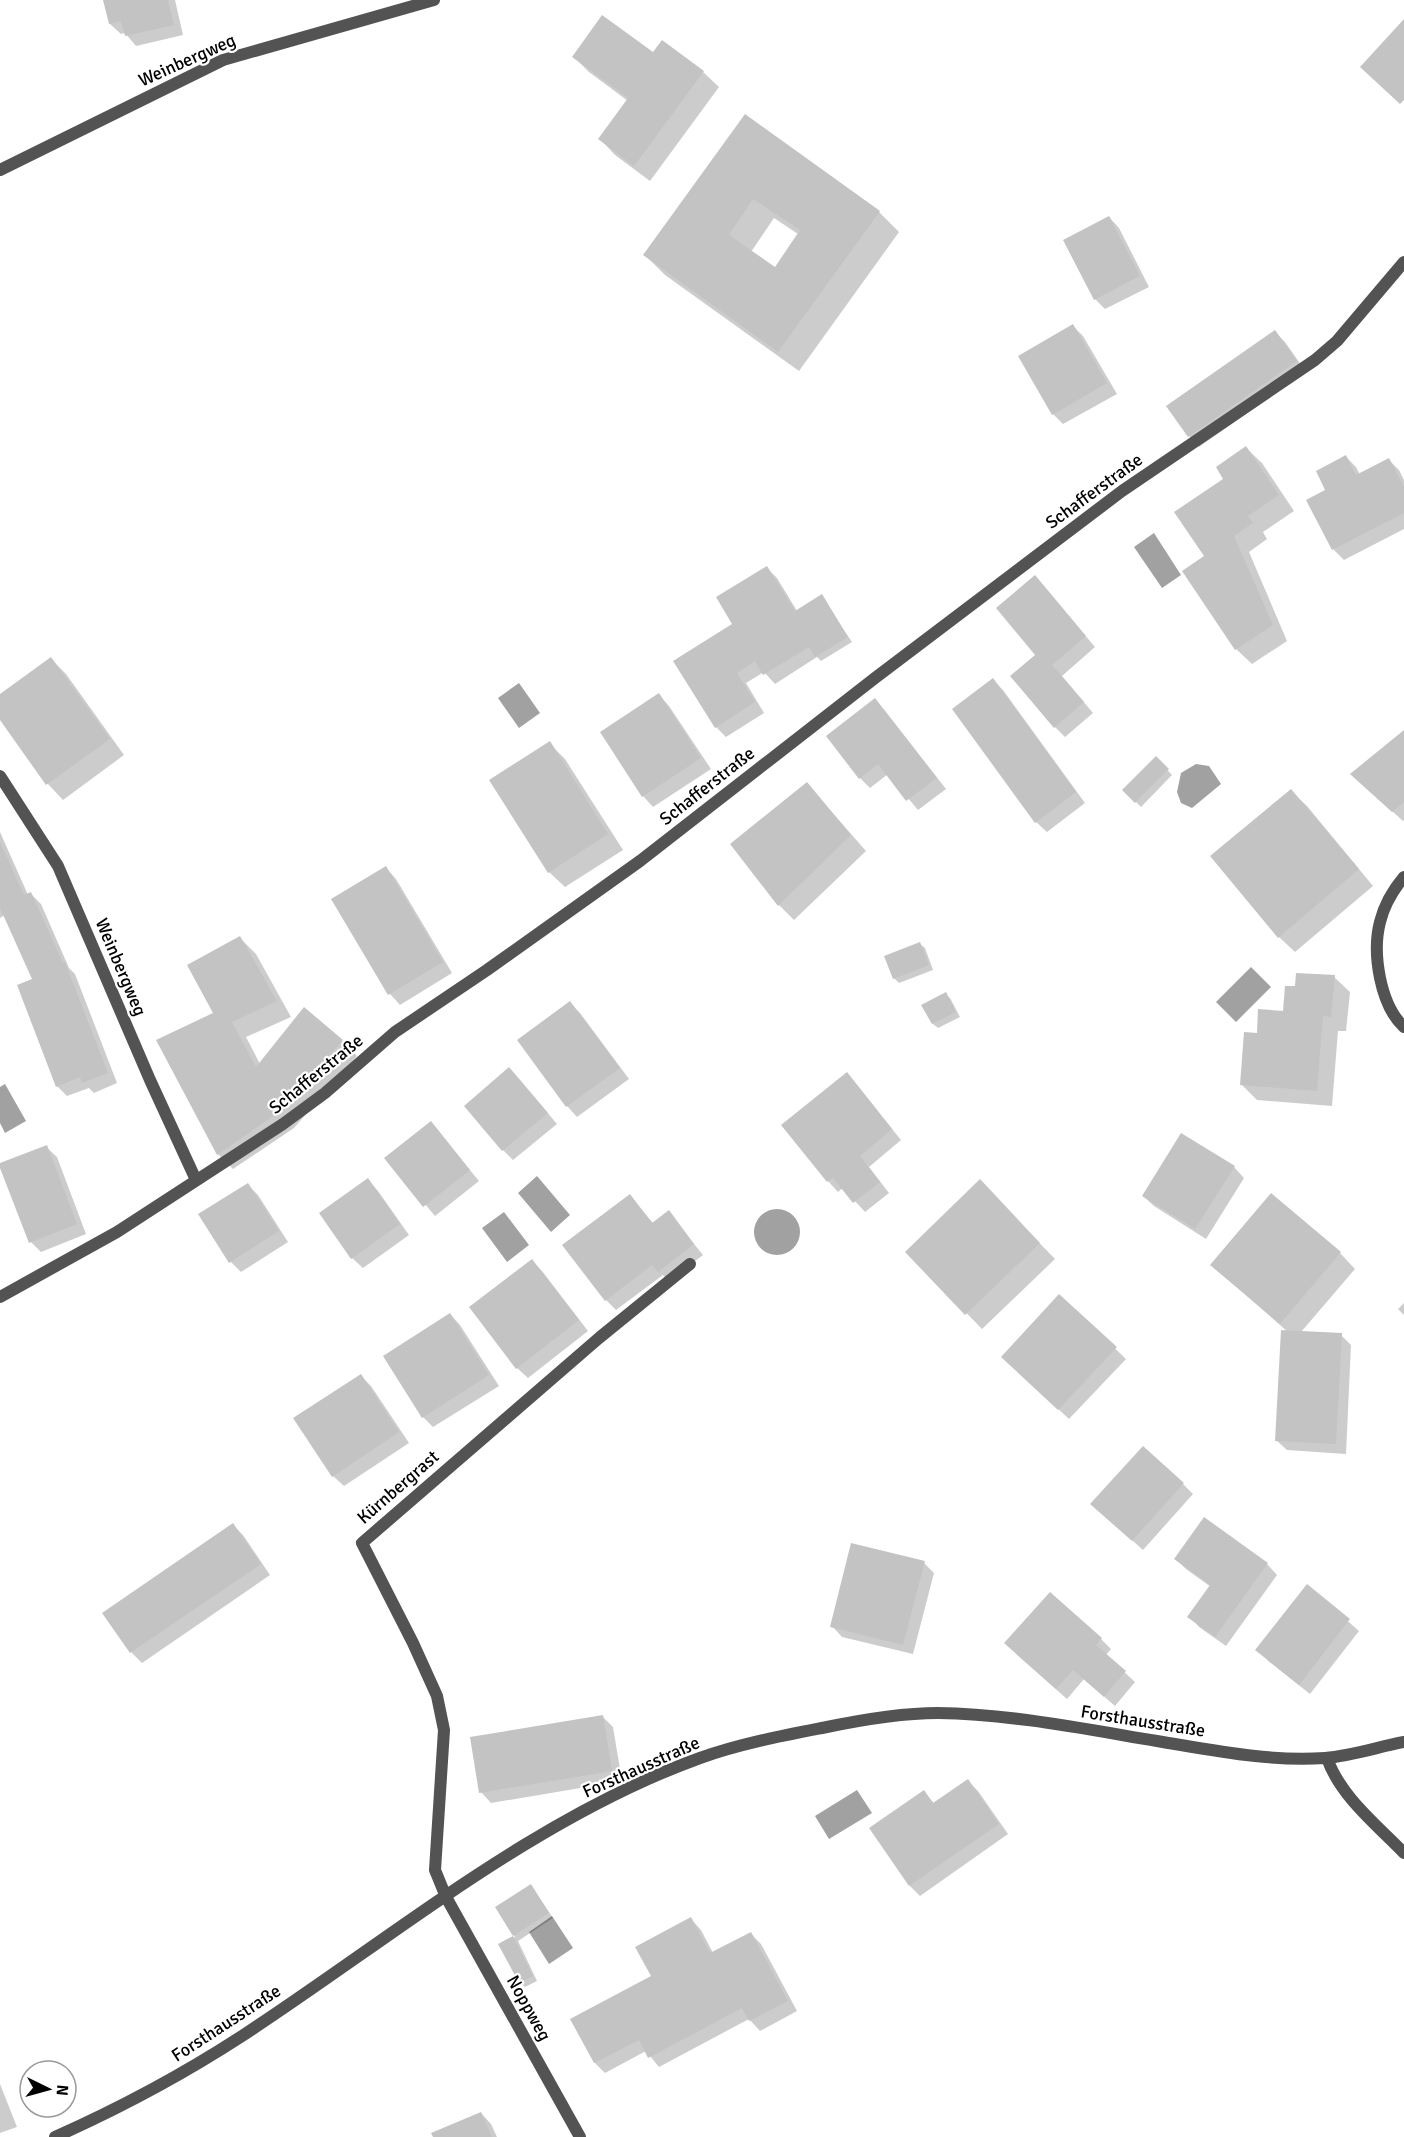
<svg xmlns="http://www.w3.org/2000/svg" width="1404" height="2137" viewBox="0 0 1404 2137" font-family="Signika,sans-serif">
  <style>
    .water { fill: #a1a1a1 }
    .shadow { fill: #0003; fill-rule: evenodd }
    .building { fill: #c3c3c3; fill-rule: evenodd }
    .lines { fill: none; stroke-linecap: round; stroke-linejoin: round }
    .street { stroke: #535353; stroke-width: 12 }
    .labels { text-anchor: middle; stroke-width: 4.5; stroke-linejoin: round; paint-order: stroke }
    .street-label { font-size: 18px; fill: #000; stroke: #fff }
  </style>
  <rect width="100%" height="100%" fill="#fff"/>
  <path class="water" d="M1154 533 1181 575 1162 588 1134 547Z
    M519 683 540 713 519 728 498 698Z
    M1196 764 1209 766 1221 784 1192 808 1181 803 1177 792 1181 773Z
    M1251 967 1271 987 1236 1022 1216 1002Z
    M5 1084 26 1121 5 1133 0 1123V1087Z
    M537 1176 570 1215 551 1232 518 1193Z
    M754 1232a23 23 0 1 1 46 0a23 23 0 1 1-46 0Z
    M504 1212 529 1245 507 1262 482 1228Z
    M857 1790 872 1813 829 1839 815 1816Z
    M552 1916 573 1948 549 1964 529 1932Z"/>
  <path class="shadow" d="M105 0H175L183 35 136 46 125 33 121 34 110 24Z
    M574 57 703 72 719 87 650 181 615 155 600 139 628 101 589 72Z
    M745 116 879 212 899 232 799 371 665 275 645 255ZM774 218 798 234 776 269 751 252Z
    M1109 217 1119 228 1149 287 1105 309 1095 299Z
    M1073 326 1083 336 1117 394 1063 424 1053 414Z
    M1275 332 1285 342 1306 372 1199 447 1189 436Z
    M1246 448 1262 463 1294 511 1263 532 1267 539 1249 552 1287 641 1252 664 1236 649 1184 571 1206 556 1225 480Z
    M1346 457 1356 467 1360 475 1389 460 1399 470 1404 480V529L1344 560 1334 550 1308 501 1328 491Z
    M767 568 777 578 797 611 821 596 852 642 821 661 817 657 775 684 764 672 746 683 764 713 726 737 716 727 734 625Z
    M1045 588 1095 647 1062 676 1093 713 1065 737 1055 727 1037 655Z
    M51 659 66 674 124 755 63 800 48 784 0 718V695Z
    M993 680 1003 690 1085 803 1047 832 1036 822 954 709Z
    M659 695 669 706 711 769 653 807 643 796 602 733Z
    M875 700 885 711 946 789 918 810 888 774 870 788 860 778Z
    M1404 732V820L1403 821 1362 784Z
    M549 743 565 759 623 850 565 887 549 872Z
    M1156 758 1172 775 1141 807 1124 790Z
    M807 784 866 851 794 920 779 905Z
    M1291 791 1307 806 1373 886 1295 952 1279 937Z
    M0 832 28 895 31 894 41 904 69 968 75 974 117 1083 94 1093 89 1088 67 1096 57 1086 34 980 5 915 0 918Z
    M386 868 396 879 452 973 400 1005 390 994 333 900Z
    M240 938 256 954 291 1017 246 1037 260 1064 342 1041 357 1056 294 1128 233 1169 218 1154 215 1014Z
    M920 944 925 948 933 970 899 983 894 978Z
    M1334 977 1350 992 1346 1031H1338L1332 1106 1257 1100 1242 1085 1259 1034 1285 1013 1296 988Z
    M945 994 950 998 960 1017 938 1028 933 1024 923 1005Z
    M570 1003 580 1013 629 1079 577 1117 567 1106Z
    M519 1079 557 1124 513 1160 503 1150Z
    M857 1085 901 1140 869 1167 889 1193 865 1212 843 1188 838 1192 828 1181 783 1125Z
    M431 1123 479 1181 435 1216 386 1158Z
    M46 1147 57 1157 86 1234 41 1252 31 1242Z
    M1234 1167 1244 1178 1206 1239 1154 1206 1143 1196Z
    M368 1180 378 1191 409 1235 363 1268 352 1258Z
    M248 1185 258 1195 288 1242 241 1272 231 1262Z
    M630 1196 653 1223 668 1212 703 1255 669 1281 663 1275 616 1310 606 1300Z
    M995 1197 1055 1259 982 1329 907 1252Z
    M1340 1253 1355 1269 1301 1332 1341 1335 1351 1345 1346 1454 1287 1450 1276 1440 1288 1332 1212 1265Z
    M532 1261 542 1271 588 1331 528 1378 517 1368Z
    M1060 1296 1126 1359 1069 1419 1013 1367Z
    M1404 1303V1315L1398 1309Z
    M450 1314 460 1325 499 1386 433 1427 423 1417Z
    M361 1376 371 1386 409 1443 344 1486 333 1476Z
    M1183 1484 1193 1494 1143 1550 1103 1514Z
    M1204 1519 1267 1564 1277 1575 1226 1646 1199 1627 1189 1616 1211 1587 1186 1569 1176 1559Z
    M233 1525 243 1535 270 1575 142 1663 132 1653 104 1613Z
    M924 1563 934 1573 913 1654 842 1637 832 1626Z
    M1308 1586 1359 1631 1310 1694 1267 1660Z
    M1101 1639 1111 1649 1106 1655 1135 1682 1115 1706 1084 1679 1067 1699 1016 1654Z
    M603 1717 613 1727 622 1781 491 1803 481 1792Z
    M968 1781 978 1791 1008 1834 920 1896 910 1886 871 1829 923 1792 935 1804Z
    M535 1891 553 1918 518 1941 537 1981 525 1987 520 1983 500 1944 515 1937 497 1908Z
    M691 1919 701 1930 713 1953 751 1934 761 1944 797 2011 760 2031 749 2019 659 2067 646 2051 605 2073 595 2063 572 2019 653 1977Z
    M0 2084 17 2127 0 2133Z
    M481 2113 491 2124 497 2137H435Z"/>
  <path class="building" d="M103 0H168L174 25 125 36 121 21 109 24Z
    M602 15 653 52 662 40 704 71 634 166 598 139 628 98 572 57Z
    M1404 19V100L1400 104 1360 67Z
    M745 114 880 211 778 352 643 255ZM753 199 800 230 775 267 729 235Z
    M1109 216 1140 276 1094 300 1063 240Z
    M1073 324 1107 383 1052 415 1018 356Z
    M1275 330 1297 361 1188 437 1166 406Z
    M1246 446 1279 495 1248 516 1253 523 1234 536 1273 625 1235 650 1182 571 1204 556 1174 512 1223 479 1216 467Z
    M1346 455 1356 475 1389 458 1404 487V513L1332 550 1306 500 1325 490 1316 471Z
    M767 566 795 611 822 594 848 637 815 657 809 647 763 675 755 661 737 673 755 702 715 728 673 661 732 624 716 597Z
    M1035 575 1086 636 1052 665 1084 702 1054 728 1010 676 1035 655 996 608Z
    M51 657 110 739 46 785 0 720V694Z
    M993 678 1076 792 1035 823 952 709Z
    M659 693 701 758 642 797 600 732Z
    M875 698 937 778 906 801 878 764 859 779 826 736Z
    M1404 730V802L1392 812 1350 774Z
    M550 741 608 834 548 873 489 780Z
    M1156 756 1169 769 1135 803 1122 790Z
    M807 782 851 835 778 906 730 844Z
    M1291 789 1359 869 1278 938 1210 856Z
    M0 842 24 895 31 892 63 963 65 962 108 1073 82 1083 80 1077 56 1087 17 985 32 979 0 908Z
    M386 866 443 962 388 995 331 899Z
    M240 936 277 1001 232 1022 256 1067 304 1007 343 1040 279 1112 217 1155 156 1040 213 1013 187 965Z
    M920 942 929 965 893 979 884 956Z
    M1296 973 1335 975 1331 1017 1323 1016 1317 1091 1240 1085 1244 1032 1257 1033 1258 1009 1283 1011 1285 986H1295Z
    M946 992 956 1012 932 1024 921 1005Z
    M570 1001 620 1068 566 1107 517 1040Z
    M509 1067 548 1113 502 1151 464 1106Z
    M847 1072 892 1129 860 1156 880 1182 853 1203 833 1178 827 1182 781 1125Z
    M431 1121 470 1170 423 1207 384 1158Z
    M1181 1133 1235 1166 1195 1229 1142 1196Z
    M47 1145 77 1224 29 1243 0 1168V1163Z
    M368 1178 400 1224 351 1259 319 1213Z
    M980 1179 1040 1243 965 1315 905 1252Z
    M248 1183 279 1231 229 1263 198 1214Z
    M1271 1193 1341 1252 1280 1324 1210 1265Z
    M630 1194 652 1223 669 1210 694 1244 658 1272 652 1265 605 1301 562 1245Z
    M532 1259 579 1320 516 1369 469 1307Z
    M1059 1294 1117 1347 1058 1410 1001 1357Z
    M450 1313 489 1375 422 1418 383 1356Z
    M1281 1330 1342 1333 1336 1444 1275 1441Z
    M361 1374 399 1432 332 1477 293 1418Z
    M1143 1446 1184 1483 1132 1541 1090 1504Z
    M1204 1517 1268 1563 1215 1637 1187 1617 1210 1585 1174 1559Z
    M233 1523 261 1564 130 1653 102 1613Z
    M851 1543 925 1561 903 1645 830 1627Z
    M1307 1584 1350 1619 1299 1685 1255 1650Z
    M1050 1592 1102 1638 1096 1645 1126 1671 1104 1697 1073 1670 1056 1689 1004 1643Z
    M603 1715 612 1771 479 1793 470 1737Z
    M968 1779 999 1824 909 1886 869 1828 924 1790 933 1803Z
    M531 1884 549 1913 513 1936 533 1976 519 1983 498 1944 513 1936 495 1907Z
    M691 1917 710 1953 751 1932 788 2001 749 2021 742 2008 648 2058 639 2040 594 2063 570 2019 651 1976 635 1947Z
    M481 2112 492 2137H433L431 2133Z"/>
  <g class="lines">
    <path class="street" d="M0 170 223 60 434 0
      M0 776 58 866 150 1080 196 1180
      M1404 877C1393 890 1384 906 1380 922 1372 953 1380 1005 1404 1027
      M0 1297 117 1232 283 1124 325 1093 395 1032 487 970 640 861 875 678 1122 491 1315 360 1337 341 1404 262
      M1327 1758C1340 1796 1377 1825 1404 1853
      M55 2137C120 2108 182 2075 242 2036 389 1940 534 1818 700 1758 739 1744 781 1736 822 1728 860 1720 899 1713 938 1713 1011 1714 1085 1729 1157 1741 1212 1750 1269 1762 1325 1758 1351 1756 1378 1747 1404 1742
      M580 2137 446 1897 435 1870 444 1730 437 1696 413 1643 362 1543 599 1338 690 1264"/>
  </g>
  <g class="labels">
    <g class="street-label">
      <text transform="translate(187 60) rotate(-24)" y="6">Weinbergweg</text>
      <text transform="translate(1094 491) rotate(-36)" y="6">Schafferstraße</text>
      <text transform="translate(707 786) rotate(-38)" y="6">Schafferstraße</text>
      <text transform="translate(121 967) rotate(67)" y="6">Weinbergweg</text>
      <text transform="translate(316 1074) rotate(-39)" y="6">Schafferstraße</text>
      <text transform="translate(398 1487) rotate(-41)" y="6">Kürnbergrast</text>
      <text transform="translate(1143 1721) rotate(9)" y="6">Forsthausstraße</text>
      <text transform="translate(641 1767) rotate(-24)" y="6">Forsthausstraße</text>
      <text transform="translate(529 2008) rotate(61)" y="6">Noppweg</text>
      <text transform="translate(226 2023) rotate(-33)" y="6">Forsthausstraße</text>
    </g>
  </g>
  <g transform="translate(48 2089) rotate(95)"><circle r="28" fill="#ffffff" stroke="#999999" stroke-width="1.5"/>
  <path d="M0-4.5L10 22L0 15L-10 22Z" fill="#000000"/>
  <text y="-9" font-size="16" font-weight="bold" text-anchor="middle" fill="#000000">N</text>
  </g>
</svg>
